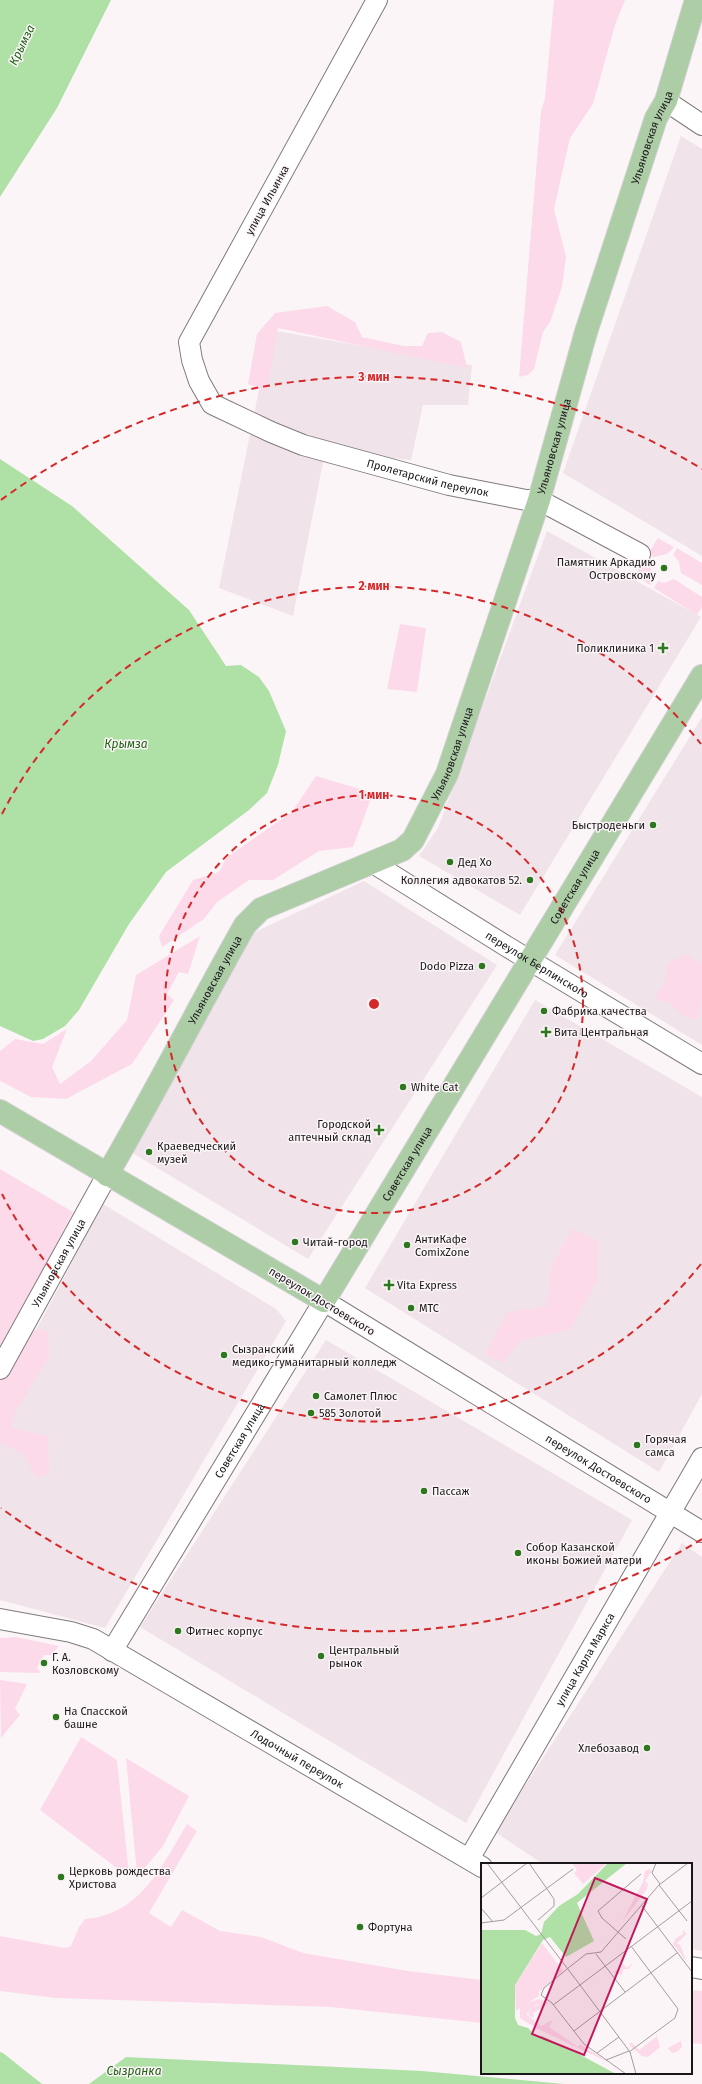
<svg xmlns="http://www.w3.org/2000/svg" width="702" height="2084" viewBox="0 0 702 2084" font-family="'Fira Sans',sans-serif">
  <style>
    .built { fill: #f0e3e9 }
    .green { fill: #fcdaea }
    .water { fill: #afe1a6 }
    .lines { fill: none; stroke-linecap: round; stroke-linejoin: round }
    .minor-casing { stroke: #7f7a7c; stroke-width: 22 }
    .major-casing { stroke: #d1d1d1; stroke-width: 24 }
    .minor { stroke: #fff; stroke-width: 20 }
    .major { stroke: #accda6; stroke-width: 22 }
    .ring { fill: none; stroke: #d62828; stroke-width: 2; stroke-dasharray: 7 5 }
    .poi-dot { fill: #2d781f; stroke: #fbf5f8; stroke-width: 1.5 }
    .labels { text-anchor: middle; stroke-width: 3; stroke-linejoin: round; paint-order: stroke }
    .street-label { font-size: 11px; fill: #191718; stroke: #fbf5f8 }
    .poi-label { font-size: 11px; fill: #191718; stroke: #fbf5f8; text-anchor: start }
    .water-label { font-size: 12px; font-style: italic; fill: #216114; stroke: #fbf5f8 }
    .inset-road { fill: none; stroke: #a19c9e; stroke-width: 1 }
    .view { fill: #c2185b; fill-opacity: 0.15; stroke: #c2185b; stroke-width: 2 }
    .inset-edge { fill: none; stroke: #191718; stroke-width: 2 }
    .centre { fill: #d62828; stroke: #fbf5f8; stroke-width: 2 }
    .ring-label { font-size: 12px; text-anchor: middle; font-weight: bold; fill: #d62828; stroke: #fbf5f8; stroke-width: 3; stroke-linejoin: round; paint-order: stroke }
  </style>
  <rect width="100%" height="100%" fill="#fbf5f8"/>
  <path class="built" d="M681 136 702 149V556L563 473Z
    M271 330 472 365 468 405H423L411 460 325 452 293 616 219 588Z
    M547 531 701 617 520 915 419 856 438 828Z
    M702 717V1045L555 955Z
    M364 881 497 965 308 1259 126 1149 255 932Z
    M535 1000 702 1097V1394L659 1472 365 1288Z
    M103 1204 276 1309 286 1321 105 1628 0 1600V1398Z
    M326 1340 632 1520 466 1823 140 1627Z
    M682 1543 702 1557V1951L691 1949V1864H543L495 1832Z"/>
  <path class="green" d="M554 0H625L615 25 593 104 570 138 554 209 566 257 562 287 550 322 543 332 534 369 528 375 519 377 541 111 545 98Z
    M327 306 355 322 362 337 404 346H422L428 333 442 332 461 342 467 368 278 328 267 392 248 384 257 334 275 313Z
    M658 538 674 547 667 554 654 557 648 554Z
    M677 548 702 563V585L681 573 679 562 673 555Z
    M643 562 650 566 654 579 650 585 635 575Z
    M674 579 702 597V607L697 615 654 588 658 581 664 583Z
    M400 624 426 628 417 692 387 689Z
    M316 776 373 793 353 847 319 851 273 880H249L217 902 204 919 162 947 159 936 193 880 219 872 227 857 292 812Z
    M200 936 188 974 179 972 167 994 174 1000 132 1064 66 1099 31 1097 0 1081V1051L15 1039 43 1044 67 1029 52 1067 60 1084 91 1061 127 1020 136 975Z
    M686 954 702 964V998L699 1018 693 1019 680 1014 670 1003 657 1000 656 994 665 982 668 963Z
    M0 1169 73 1212 0 1352Z
    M572 1229 599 1241 597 1281 570 1330 521 1340 503 1363 485 1354 507 1312 547 1306 551 1267Z
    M37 1329 48 1332 49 1357 14 1414 11 1428 48 1436 49 1474 36 1478 24 1454 0 1443V1377L23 1337Z
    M16 1637 59 1646 52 1655H44L37 1668 41 1673 0 1672V1638Z
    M0 1680 27 1684 15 1709 20 1715 1 1738Z
    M81 1737 117 1760 129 1874 126 1875 40 1810Z
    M126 1758 189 1796 163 1846 139 1875 137 1874Z
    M187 1824 197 1831 149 1913 171 1927 182 1910 220 1931 261 1937 303 1953 408 1971 482 1980V2023L331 2007 56 1998 0 1991V1936L65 1948 71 1946 79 1927 85 1919C140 1915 162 1866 187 1824Z
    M691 1990 702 1991V2044L691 2043Z"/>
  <path class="water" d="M0 0H111L57 108 0 197Z
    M0 459 72 506 189 610 226 666 241 665 259 677 269 691 286 731 278 765 267 793 249 810 166 872 129 924 79 1010 65 1026 43 1039 33 1041 0 1026Z
    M0 2052 3 2053 42 2084H0Z
    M126 2057 422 2071 564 2084H89Z"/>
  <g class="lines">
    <g class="minor-casing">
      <g id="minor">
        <path id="s1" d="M377 0 189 342 192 360 199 381 212 404 271 432 303 445 449 485 526 500H539L640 554"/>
        <path d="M666 101 702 125"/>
        <path id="s2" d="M373 863 506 946 702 1064"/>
        <path id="s3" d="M0 1369 107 1175"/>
        <path id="s4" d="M0 1619 71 1632 93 1639 482 1867"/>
        <path id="s5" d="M112 1651 324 1301 702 1532"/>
        <path id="s6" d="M469 1859 702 1458"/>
        <path d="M691 1967 702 1969"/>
      </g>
    </g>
    <g class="major-casing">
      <g id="major">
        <path id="s7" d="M0 1111 324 1301 702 676"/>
        <path id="s8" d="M107 1175C155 1093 198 1008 245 925L261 909 402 850 413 840 447 774 539 500 586 332 656 118 666 101 696 0"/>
      </g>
    </g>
    <use href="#minor" class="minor"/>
    <use href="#major" class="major"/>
  </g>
  <g class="ring">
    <circle cx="374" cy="1004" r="209"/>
    <path d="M701 1264A418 418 0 0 1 2 1194M2 814A418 418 0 0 1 701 744"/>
    <path d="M702 1539A627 627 0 0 1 1 1508M1 500A627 627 0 0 1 702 469"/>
  </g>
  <g class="poi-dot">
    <circle cx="664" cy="568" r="4"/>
    <path d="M661 642h4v4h4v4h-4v4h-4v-4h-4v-4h4z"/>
    <circle cx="653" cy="825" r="4"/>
    <circle cx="450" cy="862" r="4"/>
    <circle cx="530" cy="880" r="4"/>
    <circle cx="482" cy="966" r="4"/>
    <circle cx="544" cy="1011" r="4"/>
    <path d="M544 1026h4v4h4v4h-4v4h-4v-4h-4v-4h4z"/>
    <circle cx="403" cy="1087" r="4"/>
    <path d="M377 1124h4v4h4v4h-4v4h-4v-4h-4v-4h4z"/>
    <circle cx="149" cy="1152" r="4"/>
    <circle cx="295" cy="1242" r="4"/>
    <circle cx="407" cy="1245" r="4"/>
    <path d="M387 1279h4v4h4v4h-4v4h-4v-4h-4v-4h4z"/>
    <circle cx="411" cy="1308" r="4"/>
    <circle cx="224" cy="1355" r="4"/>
    <circle cx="316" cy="1396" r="4"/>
    <circle cx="311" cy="1413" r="4"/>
    <circle cx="637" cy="1445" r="4"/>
    <circle cx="424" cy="1491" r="4"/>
    <circle cx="518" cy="1553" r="4"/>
    <circle cx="178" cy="1631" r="4"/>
    <circle cx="321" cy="1656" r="4"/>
    <circle cx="44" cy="1663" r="4"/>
    <circle cx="56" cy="1717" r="4"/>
    <circle cx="647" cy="1748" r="4"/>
    <circle cx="61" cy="1877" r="4"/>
    <circle cx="360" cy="1927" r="4"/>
  </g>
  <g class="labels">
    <g class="street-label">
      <text dy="4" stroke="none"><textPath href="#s8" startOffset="1219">Ульяновская улица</textPath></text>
      <text transform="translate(267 200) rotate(-61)" y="4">улица Ильинка</text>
      <text dy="4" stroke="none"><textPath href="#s8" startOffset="895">Ульяновская улица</textPath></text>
      <text dy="4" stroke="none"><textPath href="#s1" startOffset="686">Пролетарский переулок</textPath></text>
      <text dy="4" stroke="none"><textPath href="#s8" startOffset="571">Ульяновская улица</textPath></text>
      <text dy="4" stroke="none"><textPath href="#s7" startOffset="860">Советская улица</textPath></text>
      <text dy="4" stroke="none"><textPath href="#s2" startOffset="193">переулок Берлинского</textPath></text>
      <text dy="4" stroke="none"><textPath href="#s8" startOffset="223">Ульяновская улица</textPath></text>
      <text dy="4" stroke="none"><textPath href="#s7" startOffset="536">Советская улица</textPath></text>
      <text dy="4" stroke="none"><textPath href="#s3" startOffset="121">Ульяновская улица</textPath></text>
      <text transform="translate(322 1301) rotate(31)" y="4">переулок Достоевского</text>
      <text dy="4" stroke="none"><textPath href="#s5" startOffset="246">Советская улица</textPath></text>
      <text dy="4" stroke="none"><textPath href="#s5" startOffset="731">переулок Достоевского</textPath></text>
      <text dy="4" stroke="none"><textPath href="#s6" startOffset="231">улица Карла Маркса</textPath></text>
      <text dy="4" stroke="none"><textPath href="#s4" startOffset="332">Лодочный переулок</textPath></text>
    </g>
    <g class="poi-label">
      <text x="656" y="566" text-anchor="end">Памятник Аркадию<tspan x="656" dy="13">Островскому</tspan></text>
      <text x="654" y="652" text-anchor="end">Поликлиника 1</text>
      <text x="645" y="829" text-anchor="end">Быстроденьги</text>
      <text x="458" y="866">Дед Хо</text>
      <text x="522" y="884" text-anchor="end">Коллегия адвокатов 52.</text>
      <text x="474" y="970" text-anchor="end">Dodo Pizza</text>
      <text x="552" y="1015">Фабрика качества</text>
      <text x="554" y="1036">Вита Центральная</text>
      <text x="411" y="1091">White Cat</text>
      <text x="371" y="1128" text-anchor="end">Городской<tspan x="371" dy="13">аптечный склад</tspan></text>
      <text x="157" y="1150">Краеведческий<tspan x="157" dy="13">музей</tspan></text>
      <text x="415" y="1243">АнтиКафе<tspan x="415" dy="13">ComixZone</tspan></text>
      <text x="303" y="1246">Читай-город</text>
      <text x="397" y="1289">Vita Express</text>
      <text x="419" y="1312">МТС</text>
      <text x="232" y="1353">Сызранский<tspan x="232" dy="13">медико-гуманитарный колледж</tspan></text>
      <text x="324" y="1400">Самолет Плюс</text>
      <text x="319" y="1417">585 Золотой</text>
      <text x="645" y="1443">Горячая<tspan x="645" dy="13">самса</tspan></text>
      <text x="432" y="1495">Пассаж</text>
      <text x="526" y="1551">Собор Казанской<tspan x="526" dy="13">иконы Божией матери</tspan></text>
      <text x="186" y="1635">Фитнес корпус</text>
      <text x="329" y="1654">Центральный<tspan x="329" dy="13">рынок</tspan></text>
      <text x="52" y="1661">Г. А.<tspan x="52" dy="13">Козловскому</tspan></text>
      <text x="64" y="1715">На Спасской<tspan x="64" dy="13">башне</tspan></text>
      <text x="639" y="1752" text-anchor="end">Хлебозавод</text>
      <text x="69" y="1875">Церковь рождества<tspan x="69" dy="13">Христова</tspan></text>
      <text x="368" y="1931">Фортуна</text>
    </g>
    <g class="water-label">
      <text transform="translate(22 45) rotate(-64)" y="4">Крымза</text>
      <text x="126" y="748">Крымза</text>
      <text x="134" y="2075">Сызранка</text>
    </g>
  </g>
  <g transform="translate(481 1863)">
    <rect width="211" height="211" fill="#fbf5f8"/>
    <path d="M91 0H126L102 21 93 10 96 7ZM168 6 171 8 164 18 167 21 166 26 141 59 162 19 164 8ZM202 67 206 71 196 80 199 82 206 99 192 81 195 75 202 71ZM61 80 82 108 58 129V133L47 140 58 136 68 140 54 142 45 151 60 163 72 157 68 164 97 184 99 181 129 200 57 166 39 155V145L35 148 34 122ZM152 99 148 106H142L141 112 133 110 135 107 139 109 141 100 146 105ZM62 140 65 142 63 144 52 150 53 155 47 152 50 149 46 151 52 144ZM175 171 179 184 167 194 161 193 149 183 148 180H151L158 187 175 174ZM200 178 201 184 196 189 191 190 187 185Z" fill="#fcdaea"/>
    <path d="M127 0H146L96 40 113 78 85 94 69 74 62 77 34 122V155L37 162 47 165 55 173H61L83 183 135 211H0V67H44L55 73 60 71 63 59 78 43 97 31Z" fill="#afe1a6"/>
    <path class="inset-road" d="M6 0 99 122 211 38M48 0 73 36V43L57 57M175 0 171 10 179 21M178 22 206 58M0 35 46 0M161 43 211 109M0 45 12 59M0 60 23 57 92 6M145 76 121 55 117 48 160 11M115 91 144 129M86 106 63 125 60 132 71 140 103 181 145 211M86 106 105 91 120 89 178 22 207 0M72 142 99 122 149 189 155 211M93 168 196 90M148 189 194 155 197 146 150 83M116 190 138 174M125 197 148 188"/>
    <path class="view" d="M114 15 166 36 103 192 51 171Z"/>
    <rect width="211" height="211" class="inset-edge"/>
  </g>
  <circle cx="374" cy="1004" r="6" class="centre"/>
  <g class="ring-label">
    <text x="374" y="381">3 мин</text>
    <text x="374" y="590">2 мин</text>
    <text x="374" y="799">1 мин</text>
  </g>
</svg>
